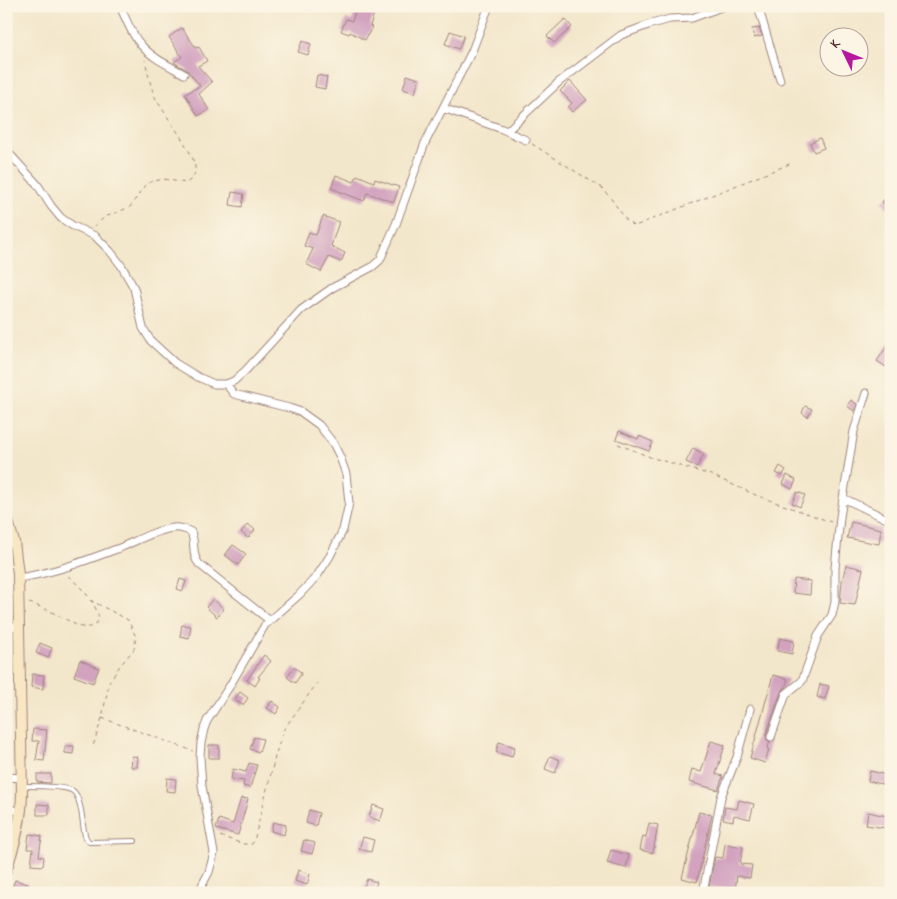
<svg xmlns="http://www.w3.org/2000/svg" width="897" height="899" viewBox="0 0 897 899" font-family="'Indie Flower',sans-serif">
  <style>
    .building { fill: #d2a2bf }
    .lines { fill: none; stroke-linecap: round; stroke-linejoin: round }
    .lane-casing { stroke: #9e837b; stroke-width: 6 }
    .street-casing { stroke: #9e837b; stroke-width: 9 }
    .secondary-casing { stroke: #9e837b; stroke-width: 12 }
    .path { stroke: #9e837b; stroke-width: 1; stroke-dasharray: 4 4; stroke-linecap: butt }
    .lane { stroke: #fff; stroke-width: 4 }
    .street { stroke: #fff; stroke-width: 7 }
    .secondary { stroke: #f9e7c3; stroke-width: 10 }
  </style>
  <rect width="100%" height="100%" fill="#fcf5e5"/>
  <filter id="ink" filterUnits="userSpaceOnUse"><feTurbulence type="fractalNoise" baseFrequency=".02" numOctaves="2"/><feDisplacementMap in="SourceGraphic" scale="10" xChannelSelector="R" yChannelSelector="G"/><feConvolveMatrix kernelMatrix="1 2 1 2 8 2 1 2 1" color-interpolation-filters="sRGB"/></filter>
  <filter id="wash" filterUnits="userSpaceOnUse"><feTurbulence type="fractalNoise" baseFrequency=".0096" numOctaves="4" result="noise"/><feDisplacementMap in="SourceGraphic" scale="20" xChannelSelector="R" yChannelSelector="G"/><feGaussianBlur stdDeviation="1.12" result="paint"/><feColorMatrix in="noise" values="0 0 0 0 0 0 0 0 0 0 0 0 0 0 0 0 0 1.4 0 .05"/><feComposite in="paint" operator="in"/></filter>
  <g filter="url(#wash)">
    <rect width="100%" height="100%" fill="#f3e7cb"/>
    <g id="blocks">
      <path class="building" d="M357 6H376L370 26 372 27 365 40 350 32 349 34 341 31 346 19 352 21Z
        M565 19 572 27 554 43 547 36Z
        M182 28 196 48 199 47 207 61 198 66 212 82 199 94 209 110 198 116 185 94 200 86 187 70 175 63 174 62 182 57 169 37Z
        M759 28 762 36 754 38 752 29Z
        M450 31 464 36 459 49 445 44Z
        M302 41 311 44 308 55 298 52Z
        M317 75 327 77 325 89 315 87Z
        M407 75 419 79 415 93 403 89Z
        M570 81 587 100 572 112 568 107 572 103 560 91Z
        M820 138 824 148 814 152 810 143Z
        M336 175 354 182 357 175 374 182 375 179 399 187 394 202 367 193 364 201 331 188Z
        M232 192 244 194 242 207 230 205Z
        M891 193V211L882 202Z
        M323 216 339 222 331 246 345 253 341 262 329 257 321 272 306 264 313 249 304 246 309 232 316 235Z
        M891 340V360L886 367 877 361Z
        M851 400 857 404 854 411 847 406Z
        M805 406 812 409 808 417 802 413Z
        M619 431 638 439 639 436 653 442 649 451 616 439Z
        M693 448 704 454 697 467 686 462Z
        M780 466 786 470 782 476 776 473Z
        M787 475 796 480 792 489 783 484Z
        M797 492 805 495 800 507 792 503Z
        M851 522 881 529 879 544 847 538Z
        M248 524 255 530 248 538 241 532Z
        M233 545 246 554 238 565 225 555Z
        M846 565 863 569 855 605 840 603 842 581Z
        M180 579 186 581 183 591 177 589Z
        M794 579 811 581 810 595 793 593Z
        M213 599 224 609 217 617 206 607Z
        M182 625 191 626 189 638 180 636Z
        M780 638 794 641 792 654 777 651Z
        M40 643 52 648 48 658 36 653Z
        M264 655 271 661 258 677 260 678 255 686 247 680Z
        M80 660 99 668 93 683 74 676Z
        M294 667 302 673 295 683 287 677Z
        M32 674 44 675 43 689 31 687Z
        M773 675 788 679 785 688 781 692 766 735 767 740 770 742 767 749H769L765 763 750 758Z
        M820 684 829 686 825 699 817 697Z
        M240 692 248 698 243 705 234 700Z
        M272 701 280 707 276 714 267 708Z
        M33 729 47 730 44 761 36 760 39 741H32Z
        M254 737 263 739 259 752 250 749Z
        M711 741 725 745 716 774 723 776 718 790 689 782 692 769 701 772Z
        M499 742 515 747 512 757 496 752Z
        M209 745H219V758H209Z
        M65 746H74L73 754 65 753Z
        M132 756 138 757 137 767H131Z
        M550 756 560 760 555 773 545 769Z
        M249 763 257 765 250 788 243 786 244 781 231 779 233 769 246 772Z
        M870 771 891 776V786L868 781Z
        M37 774H51V783L37 782Z
        M167 778 176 779 175 792 166 791Z
        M241 798 248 799 238 835 216 829 219 819 233 824Z
        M739 800 754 804 750 819 734 815 733 821 723 819 725 807 737 809Z
        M37 804 49 805V815H37Z
        M373 805 384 809 380 821 369 817Z
        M309 810 319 813 316 826 306 823Z
        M699 812 712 815 697 882 682 878Z
        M868 812 891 817V829L866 825Z
        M273 822 286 825 284 835 271 831Z
        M649 823 658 825 653 853 640 850 643 836 646 837Z
        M29 834 42 836 39 856 44 857 43 866 31 865 33 849H27Z
        M363 837 374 840 371 852 359 849Z
        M304 840 315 843 312 854 301 851Z
        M725 844 743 847 740 864 752 865 750 878 737 876 735 890 709 887 715 857 723 858Z
        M611 850 629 855 626 868 607 863Z
        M298 870 310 874 307 885 295 881Z
        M367 879 377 882 373 893H361Z
        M15 880 28 884 25 893 11 891Z"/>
    </g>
  </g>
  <g filter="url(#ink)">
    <use href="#blocks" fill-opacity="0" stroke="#9e837b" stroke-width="1"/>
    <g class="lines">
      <g class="lane-casing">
        <path id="lane" d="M22 786C32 786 66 786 73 791 80 796 82 815 83 824 84 831 84 837 89 842L135 841"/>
      </g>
      <g class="street-casing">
        <path id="street" d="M120 6C126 19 131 34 141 45 152 58 170 66 184 74
          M758 6 780 80
          M443 108 502 129 526 140
          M507 131 559 82 621 35 651 24 670 19 692 18 724 6
          M6 150 37 184 51 206 61 218 73 226 95 236 110 251 121 265 134 288 143 328 151 341 175 363 198 377 214 384H226L234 381 246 370 301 310 332 288 372 267 380 260 396 224 425 143 472 51 489 6
          M843 498 891 521
          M18 578C55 573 87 560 122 547 138 540 156 530 173 528 180 527 185 529 191 532 196 543 191 555 199 564L269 620
          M6 627 18 626
          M771 737 786 694 802 681 818 636 832 615 835 602V568L840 517 854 431 866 393
          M6 777 22 778
          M6 809 22 811
          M198 893 209 872 214 853 202 786 200 757 201 743 204 729 207 721 229 687 265 625 299 595 317 576 330 556 343 530 349 503 346 474 340 457 333 443 319 425 301 412 289 408 234 394 226 384
          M703 893 721 797 737 757 750 709"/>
      </g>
      <g class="secondary-casing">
        <path id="secondary" d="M6 515 14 542 18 574 22 792C22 819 15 844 6 870"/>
      </g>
      <path class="path" d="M532 144 602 188 612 200 627 221 632 225 635 226 792 163
        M94 226 105 217 130 207 145 185 150 182 163 179 186 183C192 180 196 174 195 167 194 152 164 114 155 97 150 85 148 72 145 60
        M618 444 650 457 711 475 758 496 831 522
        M90 600 128 620 136 637 134 649 119 667 109 683 102 718 93 746
        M29 603C43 607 56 614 69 621 73 623 78 627 82 627 93 629 102 622 97 612 92 598 79 585 68 576
        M102 718 193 751
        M220 836 243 844H252L254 841 276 753 284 729 317 683"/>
      <use href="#lane" class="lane"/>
      <use href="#street" class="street"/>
      <use href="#secondary" class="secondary"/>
    </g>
  </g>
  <rect width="897" height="899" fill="none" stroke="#fcf5e5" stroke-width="25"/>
  <g transform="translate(844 52) rotate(313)"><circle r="24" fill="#fcf5e5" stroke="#b59f9b"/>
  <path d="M0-4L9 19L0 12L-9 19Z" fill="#b5179e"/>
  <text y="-8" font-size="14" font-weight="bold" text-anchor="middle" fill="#4a1f2b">K</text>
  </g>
</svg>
